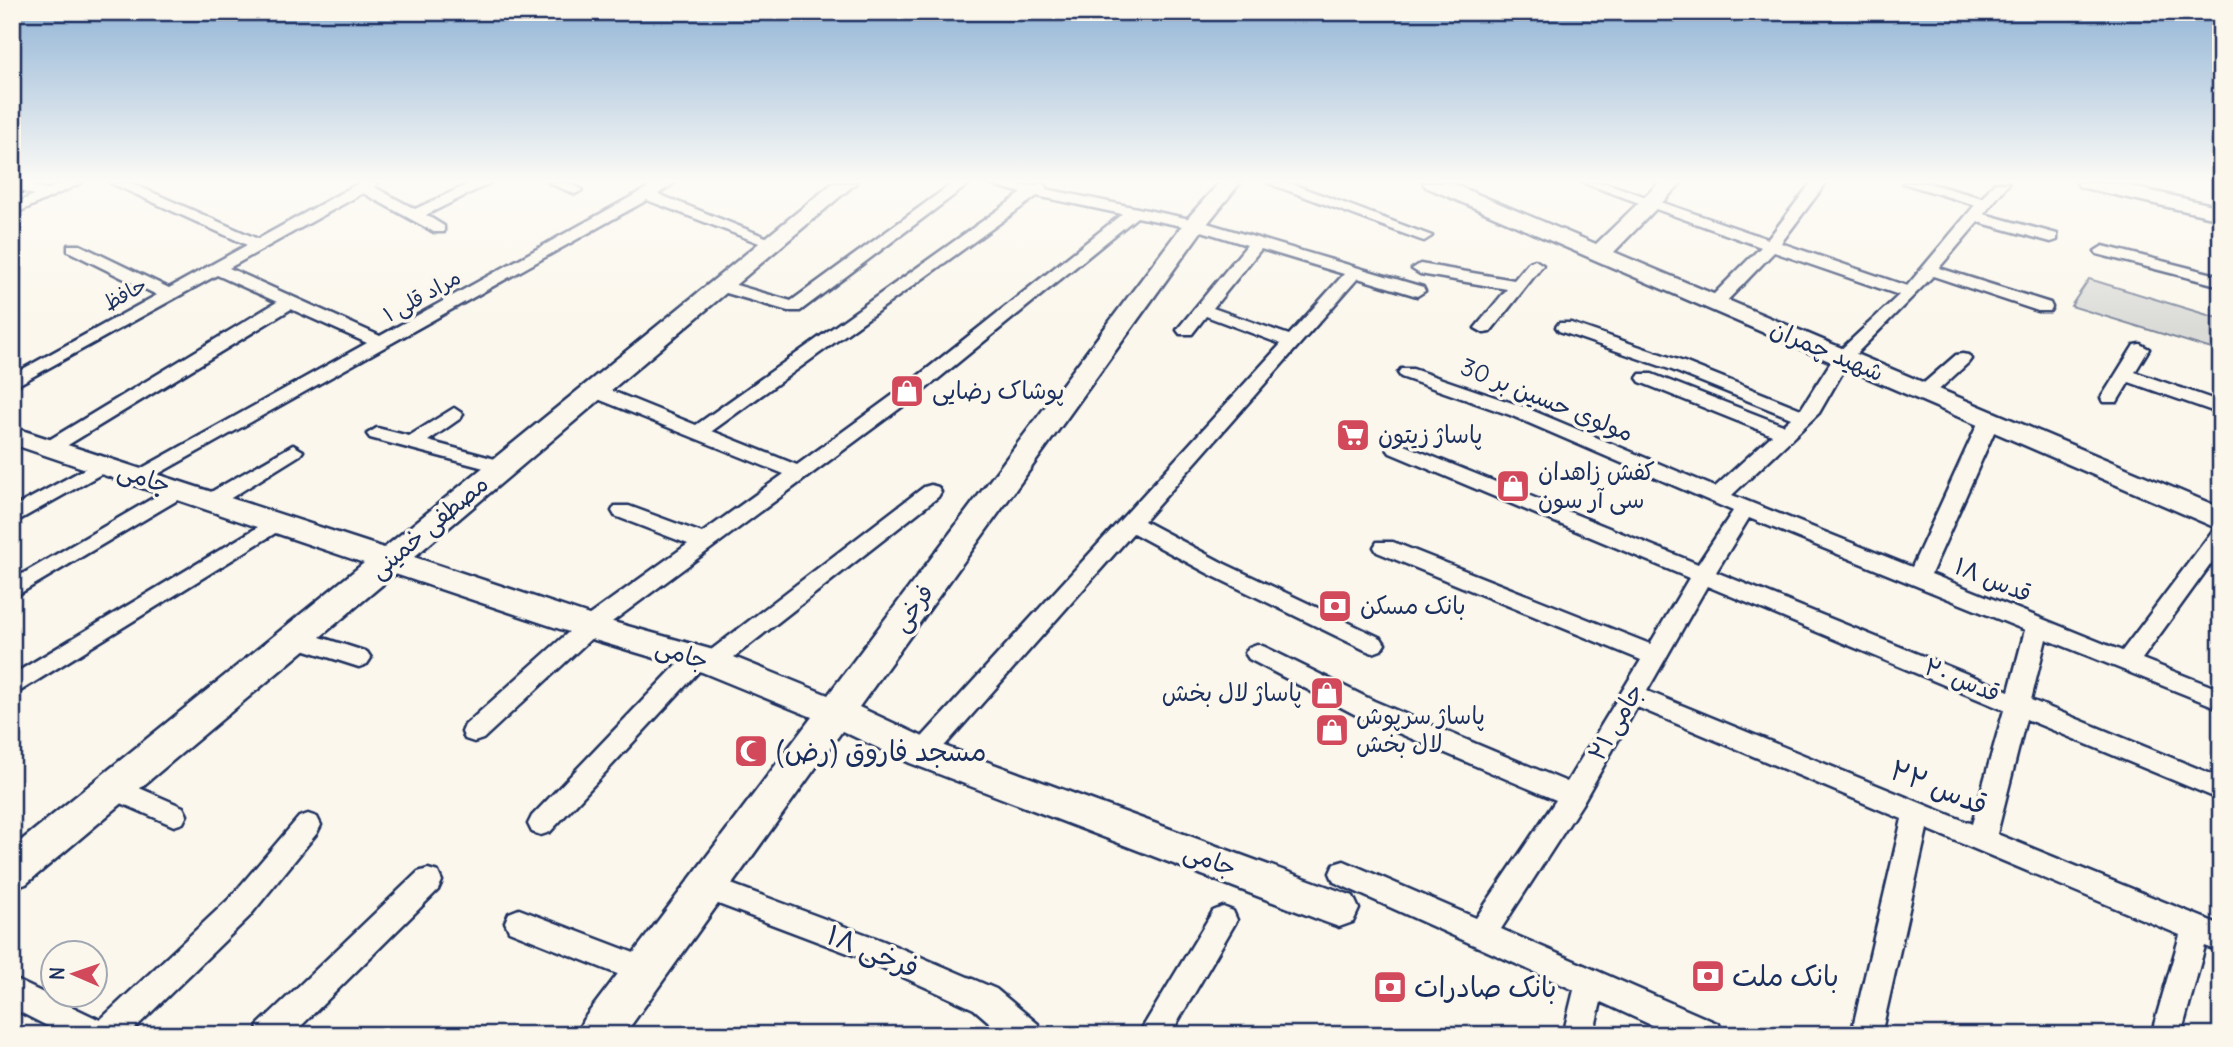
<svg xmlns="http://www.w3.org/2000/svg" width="2233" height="1047" viewBox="0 0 2233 1047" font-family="Delius,'Playpen Sans Arabic',sans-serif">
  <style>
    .green { fill: #dadad7; stroke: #7a849a; stroke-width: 2 }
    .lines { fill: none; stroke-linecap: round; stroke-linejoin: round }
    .street-casing { stroke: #1b2f5e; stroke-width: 5 }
    .secondary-casing { stroke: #1b2f5e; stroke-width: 5 }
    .street { fill: #fbf7ec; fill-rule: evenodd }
    .secondary { fill: #fbf7ec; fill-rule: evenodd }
    .labels { text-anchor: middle; stroke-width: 7; stroke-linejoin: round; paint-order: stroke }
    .far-street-label { font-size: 21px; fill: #1b2f5e; stroke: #fbf7ec }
    .street-label { font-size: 24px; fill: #1b2f5e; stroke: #fbf7ec }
    .poi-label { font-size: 24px; fill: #1b2f5e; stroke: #fbf7ec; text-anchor: start }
    .near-poi-label { font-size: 28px; fill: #1b2f5e; stroke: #fbf7ec; text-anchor: start }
    .near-street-label { font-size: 28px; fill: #1b2f5e; stroke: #fbf7ec }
  </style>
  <rect width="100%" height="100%" fill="#fbf7ec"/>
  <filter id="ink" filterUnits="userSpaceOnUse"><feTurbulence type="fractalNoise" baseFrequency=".0143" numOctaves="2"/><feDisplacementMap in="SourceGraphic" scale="14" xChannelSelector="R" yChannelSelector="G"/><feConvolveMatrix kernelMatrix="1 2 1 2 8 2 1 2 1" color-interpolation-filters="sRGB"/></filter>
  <g filter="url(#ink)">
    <path class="green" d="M2089 279 2221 319V352L2071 306Z"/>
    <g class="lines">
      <g class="street-casing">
        <path id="street" d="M12 183H27L47 190 61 183H81L12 215V205L34 195 12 188Z
          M111 183H131L258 239 359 183H377L374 187 415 209 471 183H490L426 215 444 226V232H434L363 193 229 268 380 336 656 183H674L658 194 781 243 779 246H767L647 200 142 483 135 482 132 477 135 472 367 343 291 309 58 451H44L41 447 44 443 277 302 217 275 12 388V375L157 295 68 251V245H80L169 288 247 245Z
          M549 183H570L582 190 575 194Z
          M953 183H970L800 311H788L716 290 714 286 722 281 791 301Z
          M986 183 1031 186 1043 183 1047 187 1046 189 1200 221 1423 287 1425 291 1417 296 1358 278 1144 521 1225 564 1381 638 1385 644 1381 650 1373 653 1365 650 1209 574 1133 533 932 760 923 763 914 760 910 753 914 746 1281 344 1206 316 1192 334H1180L1177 330 1180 326 1247 245 1192 228 1137 217 922 392 597 633 483 739 474 742 465 739 462 732 465 725 581 621 688 544 615 516 612 511 615 506H629L702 533 784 474 588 395 586 391 588 387H602L696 425 1022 193ZM1037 196 1122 214 908 384 797 465 712 431ZM1261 249 1344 274 1289 335 1213 308Z
          M1268 183H1290L1432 236 1424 241 1418 239Z
          M1584 183H1606L1768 239 1811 183H1826L1781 243 1907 286 1975 205 1903 183H1928L1982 198 1994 183H2009L1984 214 2057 234V240L2051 242 1978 222 1939 268 2050 303 2052 307 2050 311H2038L1933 276 1849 361 1819 413 1732 495 1912 567 1979 421 1982 417H1996L1999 421 1931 574 2122 651 2214 529 2221 527V550L2142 659 2221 690V709L2046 639 2031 700 2221 778V800L2026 719 1997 834 2221 925V952L2205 946 2181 1035H2151L2180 935 1927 829 1881 1035H1851L1902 819 1637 707 1582 804 1501 929 1719 1024 1723 1035H1673L1601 1002 1593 1035H1563L1574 990 1334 882 1330 873 1334 864 1344 861 1476 918 1556 800 1356 715 1249 659 1245 653 1249 647 1257 644 1265 647 1374 701 1567 782 1641 660 1377 552 1374 547 1377 542H1393L1650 644 1689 578 1390 453 1387 449 1390 445H1404L1698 564 1733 511 1510 415 1401 377 1398 373 1401 369H1413L1524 407 1715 487 1772 435 1640 382 1637 378 1640 374H1652L1783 425 1791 418 1672 370 1559 331 1556 327 1559 323H1571L1684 362 1801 409 1836 354 1899 295 1774 252 1721 307H1709L1707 303 1709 299 1761 247ZM1749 518 2025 630 2009 691 1716 572ZM1707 586 2004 710 1972 824 1647 691Z
          M2103 246 2221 276V286L2097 254 2095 251Z
          M1535 260 1543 265 1490 332 1484 333 1475 328 1507 289 1420 274 1412 269 1420 264 1514 280 1529 262Z
          M2140 344 2149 349 2135 372 2221 402V414L2129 382 2117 402H2103L2101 398 2134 345Z
          M1962 354 1968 355 1971 359 1968 363 1931 397H1917L1915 393 1917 389 1956 355Z
          M454 408 463 414 461 418 428 441 510 463 513 467 510 471 503 473 370 438 367 434 377 428 409 436Z
          M293 445 303 451 300 455 218 506H204L201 501 204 496Z
          M103 459 113 465 110 469 12 524V508Z
          M179 483 189 490 186 495 12 598V580Z
          M931 485 938 487 941 492 938 497 720 668 712 671 703 667 550 832 541 835 532 832 528 824 532 816 690 651 698 648 707 653 924 487Z
          M278 515 288 522 285 527 12 696V675Z
          M295 629 367 652 371 658 367 664 359 667 287 644 283 638 287 632Z
          M114 777 183 807 187 815 183 823 174 826 105 796 101 788 105 780Z
          M308 814 317 817 321 825 317 833 249 917 128 1035H65L12 1008V978L100 1020 229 899 299 817Z
          M428 869 438 872 442 881 438 890 292 1035H255L259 1024 418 872Z
          M707 875 881 940 996 989 1038 1024 1042 1035H1004L974 1009 861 958 697 896 693 887 697 878Z
          M1223 907 1233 911 1237 920 1170 1035H1138L1213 911Z
          M519 909 655 961 660 971 655 981 645 985 509 931 505 922 509 913Z"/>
      </g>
      <g class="secondary-casing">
        <path id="secondary" d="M833 183H856L414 557 595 617 724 653 828 695 1187 219 1219 183H1240L1203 229 859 707 936 743 1353 896 1359 909 1353 922 1339 927 1325 922 910 763 842 731 624 1035H576L583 1020 812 717 702 672 578 635 395 574 26 884 12 889V848L364 563 12 444V427L384 548Z
          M1423 183H1451L1596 244 1659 183H1681L1614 252 2221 508V530L1426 187Z
          M2077 183H2116L2221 207V219L2080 187Z"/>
      </g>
      <use href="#street" class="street"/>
      <use href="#secondary" class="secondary"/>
    </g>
  </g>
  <linearGradient id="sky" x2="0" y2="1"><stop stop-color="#91b4d6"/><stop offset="0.55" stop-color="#fdfbf6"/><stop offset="1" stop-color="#fdfbf6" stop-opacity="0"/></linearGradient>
  <rect width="2233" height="330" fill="url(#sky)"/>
  <defs>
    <g id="shop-square" transform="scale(1.75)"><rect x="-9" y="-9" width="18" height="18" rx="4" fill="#d1495b" stroke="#fbf7ec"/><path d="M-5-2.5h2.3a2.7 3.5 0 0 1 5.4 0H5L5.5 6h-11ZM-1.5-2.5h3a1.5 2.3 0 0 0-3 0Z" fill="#fff"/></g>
    <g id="supermarket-square" transform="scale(1.75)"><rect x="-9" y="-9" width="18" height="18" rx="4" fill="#d1495b" stroke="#fbf7ec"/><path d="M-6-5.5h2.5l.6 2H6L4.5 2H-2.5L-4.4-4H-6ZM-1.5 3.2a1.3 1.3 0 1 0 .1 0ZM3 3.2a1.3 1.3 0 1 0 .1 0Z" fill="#fff"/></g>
    <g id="bank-square" transform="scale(1.75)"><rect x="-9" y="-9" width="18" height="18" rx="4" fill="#d1495b" stroke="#fbf7ec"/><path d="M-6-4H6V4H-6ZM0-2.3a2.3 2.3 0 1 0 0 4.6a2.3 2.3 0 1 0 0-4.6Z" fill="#fff"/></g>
    <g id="mosque-square" transform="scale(1.75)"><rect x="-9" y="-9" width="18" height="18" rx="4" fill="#d1495b" stroke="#fbf7ec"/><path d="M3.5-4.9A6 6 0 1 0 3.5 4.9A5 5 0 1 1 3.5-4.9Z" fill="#fff"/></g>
  </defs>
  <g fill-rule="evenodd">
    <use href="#shop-square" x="907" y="391"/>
    <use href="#supermarket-square" x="1353" y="435"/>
    <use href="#shop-square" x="1513" y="486"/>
    <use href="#bank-square" x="1335" y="606"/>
    <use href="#shop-square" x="1327" y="693"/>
    <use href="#shop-square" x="1332" y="730"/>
    <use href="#mosque-square" x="751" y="751"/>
    <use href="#bank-square" x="1708" y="976"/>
    <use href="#bank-square" x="1390" y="987"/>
  </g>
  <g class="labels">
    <g class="far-street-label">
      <text transform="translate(125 294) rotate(-29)" y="7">حافظ</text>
      <text transform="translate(422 296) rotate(-29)" y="7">مراد قلی ۱</text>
    </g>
    <g class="street-label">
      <text transform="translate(1827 351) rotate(23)" y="8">شهید چمران</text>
      <text transform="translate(1547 400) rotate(22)" y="8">مولوی حسین بر 30</text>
      <text transform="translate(144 478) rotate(18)" y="8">جامی</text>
      <text transform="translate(429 527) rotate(-40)" y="8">مصطفی خمینی</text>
      <text transform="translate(1993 580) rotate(22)" y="8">قدس ۱۸</text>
      <text transform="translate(913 608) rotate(-54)" y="8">فرخی</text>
      <text transform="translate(682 654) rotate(17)" y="8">جامی</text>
      <text transform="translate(1962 680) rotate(22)" y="8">قدس ۲۰</text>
      <text transform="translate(1616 722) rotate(-60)" y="8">جامی ۲۱</text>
      <text transform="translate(1210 860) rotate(20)" y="8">جامی</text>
    </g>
    <g class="poi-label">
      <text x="932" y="399">پوشاک رضایی</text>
      <text x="1378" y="443">پاساژ زیتون</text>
      <text x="1538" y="480">کفش زاهدان<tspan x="1538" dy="28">سی آر سون</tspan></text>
      <text x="1360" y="614">بانک مسکن</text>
      <text x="1302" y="701" text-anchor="end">پاساژ لال بخش</text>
      <text x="1356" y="724">پاساژ سرپوش<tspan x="1356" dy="28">لال بخش</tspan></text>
    </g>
    <g class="near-poi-label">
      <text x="776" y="761">مسجد فاروق (رض)</text>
      <text x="1732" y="986">بانک ملت</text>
      <text x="1414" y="997">بانک صادرات</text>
    </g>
    <g class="near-street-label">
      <text transform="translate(1939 787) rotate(22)" y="10">قدس ۲۲</text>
      <text transform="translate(873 951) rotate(22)" y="10">فرخی ۱۸</text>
    </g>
  </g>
  <rect width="2233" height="1047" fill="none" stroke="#fbf7ec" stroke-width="42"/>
  <rect x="21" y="21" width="2191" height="1005" fill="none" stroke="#1b2f5e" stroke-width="2.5" filter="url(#ink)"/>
  <g transform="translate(74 974) rotate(272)"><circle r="33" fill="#fbf7ec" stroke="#a1a7b3" stroke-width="2"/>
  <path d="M0-5L12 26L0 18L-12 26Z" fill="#d1495b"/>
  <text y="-10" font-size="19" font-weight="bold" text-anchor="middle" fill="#1b2f5e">N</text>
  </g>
</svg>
